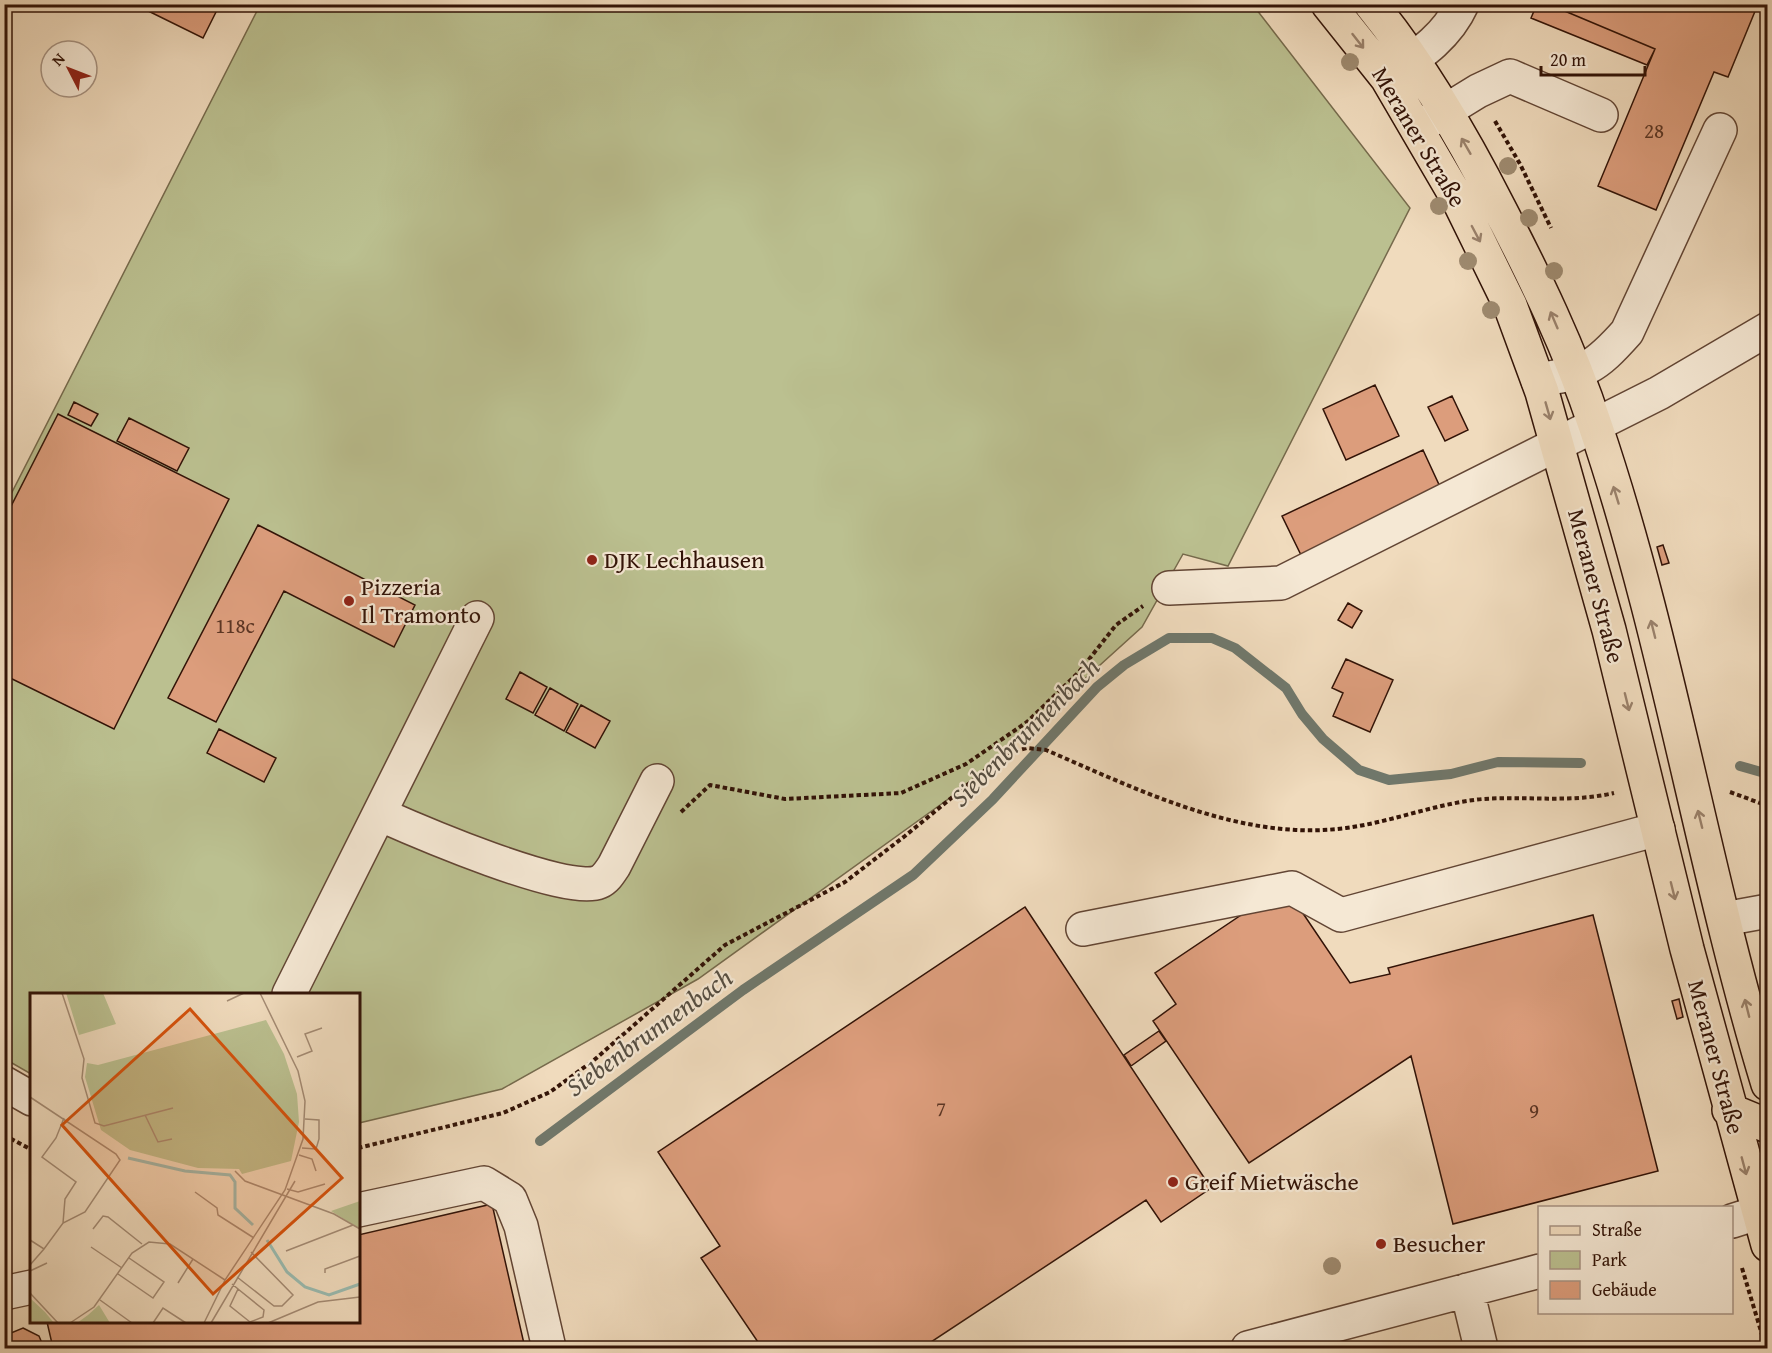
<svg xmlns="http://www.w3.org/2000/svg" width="1772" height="1353" viewBox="0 0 1772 1353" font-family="'Gentium Book Plus',serif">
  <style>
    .green { fill: #bbc090; stroke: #766a4c; stroke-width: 1.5 }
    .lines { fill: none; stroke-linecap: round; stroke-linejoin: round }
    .stream { stroke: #70786c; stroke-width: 10 }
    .building { fill: #dc9d7c; stroke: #321307; stroke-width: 1.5 }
    .minor-casing { stroke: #624534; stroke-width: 36 }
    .major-casing { stroke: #321307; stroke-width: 36 }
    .path { stroke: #321307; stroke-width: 4; stroke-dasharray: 4.5 3; stroke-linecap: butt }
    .minor { stroke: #f5e8d4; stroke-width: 33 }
    .major { stroke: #f0dbbd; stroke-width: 33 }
    .tree { fill: #9e8a6f }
    .oneway { stroke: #9a816b }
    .poi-dot { fill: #8f2418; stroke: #f5e8d4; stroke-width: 2 }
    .labels { text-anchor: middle; stroke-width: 4.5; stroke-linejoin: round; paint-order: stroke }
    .number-label { font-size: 21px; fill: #5c3624 }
    .street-label { font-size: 24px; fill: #321307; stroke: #f5e8d4 }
    .poi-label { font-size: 24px; fill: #321307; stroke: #f5e8d4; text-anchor: start }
    .water-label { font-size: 26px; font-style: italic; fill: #564e42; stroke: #f5e8d4 }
    .inset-river { fill: none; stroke: #9abbb0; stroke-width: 3 }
    .inset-road { fill: none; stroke: #a48b74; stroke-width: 1.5 }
    .view { fill: #d6520c; fill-opacity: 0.15; stroke: #d6520c; stroke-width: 3 }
    .inset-edge { fill: none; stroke: #321307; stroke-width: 3 }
  </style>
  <rect width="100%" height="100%" fill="#f0dbbd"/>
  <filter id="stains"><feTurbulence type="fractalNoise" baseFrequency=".00333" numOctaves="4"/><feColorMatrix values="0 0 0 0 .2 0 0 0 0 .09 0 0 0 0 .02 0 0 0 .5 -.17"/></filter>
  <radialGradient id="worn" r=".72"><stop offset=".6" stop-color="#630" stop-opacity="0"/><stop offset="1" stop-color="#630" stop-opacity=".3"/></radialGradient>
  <path class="green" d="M260 5H1253L1410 208 1228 566 1183 554 1142 627 965 787 698 979 502 1089 359 1123 358 994H32L31 1074 5 1059V506Z"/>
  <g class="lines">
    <path class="stream" d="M1740 766 1768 774
      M540 1141 743 990 913 875 993 799 1097 687 1124 665 1169 638H1212L1235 648 1286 688 1302 714 1323 739 1359 770 1389 780 1451 774 1498 762 1581 763"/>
  </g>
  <path class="building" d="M134 4H220L203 38Z
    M1537 4H1548L1655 49 1647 65 1531 18Z
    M1548 4H1758L1728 77 1714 72 1656 210 1598 186 1655 49Z
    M1375 385 1399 436 1346 460 1323 409Z
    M1452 396 1468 430 1445 441 1428 407Z
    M74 402 98 414 91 426 68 415Z
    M58 414 229 499 114 729 4 675V520Z
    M129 418 189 448 177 471 117 441Z
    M1423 450 1441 489 1301 555 1282 516Z
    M258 525 415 605 394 647 284 591 216 722 168 698Z
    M1663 545 1669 563 1662 565 1657 547Z
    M1348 603 1362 611 1352 628 1338 620Z
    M1346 659 1393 680 1370 732 1333 716 1343 693 1332 688Z
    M520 672 547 687 533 713 506 699Z
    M550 688 578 704 564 731 535 715Z
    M581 705 610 721 595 748 566 732Z
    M219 729 276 758 264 782 207 753Z
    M1265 899 1298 906 1350 983 1390 974 1388 968 1593 915 1658 1171 1453 1224 1411 1056 1249 1163 1153 1021 1176 1004 1155 973Z
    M1025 907 1211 1188 1161 1222 1146 1200 922 1348H762L701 1258 720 1246 658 1152Z
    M1679 999 1683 1017 1677 1019 1672 1001Z
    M1159 1031 1166 1041 1131 1066 1124 1055Z
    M492 1204 525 1348H53L47 1322H358V1235Z
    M23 1328 39 1336 44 1348H4L6 1335Z"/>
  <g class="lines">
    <g class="minor-casing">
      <path id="minor" d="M1390 75C1419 55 1447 37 1462 4
        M1421 126 1478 91 1510 76 1601 115
        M1538 380C1585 373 1595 368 1627 332L1720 130
        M1169 588 1281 583 1659 393 1768 329
        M379 814C415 830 567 896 599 882 606 879 610 872 614 866L657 781
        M1724 919 1768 911
        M1083 929 1292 888 1341 915 1658 829
        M289 994 477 618
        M4 1083 32 1099
        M358 1210 484 1183 510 1199 521 1226 549 1348
        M1732 1221 1757 1213
        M1467 1290 1481 1348
        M4 1293 32 1287
        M1248 1348 1540 1271"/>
    </g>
    <g class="major-casing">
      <path id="major" d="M1328 4 1387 78 1460 203 1510 305 1542 392 1609 630 1687 949 1768 1245
        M1371 4C1422 67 1462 135 1498 206 1535 277 1570 349 1595 425 1668 640 1702 867 1768 1084
        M1729 1110 1768 1126"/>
    </g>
    <path class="path" d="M1495 121 1520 164 1551 228
      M1730 792 1768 806
      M681 812 710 785 785 799 901 793 966 764 1027 722 1079 672 1116 625 1143 606
      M4 1135 32 1150
      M358 1148 503 1113 550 1092 593 1061 725 945 845 882 905 836 1005 754 1027 748 1046 750C1139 790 1242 842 1346 828 1392 822 1437 803 1483 799 1527 796 1571 803 1614 793
      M1742 1268 1766 1348"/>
    <use href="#minor" class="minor"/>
    <use href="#major" class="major"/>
  </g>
  <g class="tree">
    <circle cx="1350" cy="62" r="9"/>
    <circle cx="1508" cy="166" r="9"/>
    <circle cx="1439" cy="206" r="9"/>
    <circle cx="1529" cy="218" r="9"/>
    <circle cx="1468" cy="261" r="9"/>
    <circle cx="1554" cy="271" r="9"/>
    <circle cx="1491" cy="310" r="9"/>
    <circle cx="1332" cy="1266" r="9"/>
  </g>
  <defs><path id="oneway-shaft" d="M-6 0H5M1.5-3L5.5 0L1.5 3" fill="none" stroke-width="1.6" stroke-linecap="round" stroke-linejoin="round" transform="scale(1.5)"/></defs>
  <g class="oneway">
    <use href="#oneway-shaft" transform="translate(1358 41) rotate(52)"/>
    <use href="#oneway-shaft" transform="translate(1466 146) rotate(-120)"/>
    <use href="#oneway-shaft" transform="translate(1476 234) rotate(62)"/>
    <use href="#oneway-shaft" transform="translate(1554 320) rotate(-113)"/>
    <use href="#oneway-shaft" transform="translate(1548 411) rotate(74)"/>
    <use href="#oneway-shaft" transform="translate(1616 495) rotate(-107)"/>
    <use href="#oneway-shaft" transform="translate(1653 629) rotate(-104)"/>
    <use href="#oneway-shaft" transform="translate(1627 702) rotate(76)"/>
    <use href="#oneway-shaft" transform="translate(1700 819) rotate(-104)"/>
    <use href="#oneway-shaft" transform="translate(1673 891) rotate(76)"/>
    <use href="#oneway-shaft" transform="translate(1747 1008) rotate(-104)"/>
    <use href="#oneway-shaft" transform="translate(1744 1166) rotate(75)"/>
  </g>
  <g class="poi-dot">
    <circle cx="592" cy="560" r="6"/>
    <circle cx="349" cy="601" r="6"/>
    <circle cx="1173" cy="1182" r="6"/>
    <circle cx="1381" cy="1244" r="6"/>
  </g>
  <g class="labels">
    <g class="number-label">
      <text x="1654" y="138">28</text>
      <text x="235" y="633">118c</text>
      <text x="941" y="1116">7</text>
      <text x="1534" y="1118">9</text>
    </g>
    <g class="street-label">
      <text transform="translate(1419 137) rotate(59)" y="8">Meraner Straße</text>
      <text transform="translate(1596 586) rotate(75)" y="8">Meraner Straße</text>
      <text transform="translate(1716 1057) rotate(75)" y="8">Meraner Straße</text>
    </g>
    <g class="poi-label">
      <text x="604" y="568">DJK Lechhausen</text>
      <text x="361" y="595">Pizzeria<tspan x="361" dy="28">Il Tramonto</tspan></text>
      <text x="1185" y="1190">Greif Mietwäsche</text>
      <text x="1393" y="1252">Besucher</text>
    </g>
    <g class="water-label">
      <text transform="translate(1025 732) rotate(-45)" y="9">Siebenbrunnenbach</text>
      <text transform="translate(649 1032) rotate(-36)" y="9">Siebenbrunnenbach</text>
    </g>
  </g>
  <g transform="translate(30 993)">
    <rect width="330" height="330" fill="#f0dbbd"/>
    <path d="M36 0H73L86 31 49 42ZM236 27 254 61 267 101 269 129 261 168 212 181 209 176 168 175 100 157 71 137 55 84 57 70 68 72ZM330 208V236L301 218ZM0 305 15 319 24 330H0ZM69 312 80 330H47L58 322Z" fill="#bbc090"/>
    <path class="inset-river" d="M98 165 155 178 200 182 205 189V215L223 232M237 247 257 279 275 294 299 302 330 291"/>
    <path class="inset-road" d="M32 0 54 66 52 85 65 130 74 133 143 115M197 8 214 0M267 64 282 58 275 41 292 35M0 104 86 161 90 167 55 219 33 230 14 256 0 247M115 122 128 149 142 146M272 155 286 156 289 146V127L275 126M269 162 282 166 286 178M205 178 215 188 304 221 330 236M257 196 268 199 295 191M165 199 187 215 188 222 224 245M33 230 35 206 46 189 12 164 26 145 34 125M63 236 73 223 78 224 112 251M61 254 92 275M256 258 323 232M0 272 14 256M0 278 17 270M295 280V276L330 263M88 281 123 305 134 289 99 265M207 284 244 313H252L263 302 221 259M148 290 163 266M202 291 208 296 200 313 220 329 233 324 234 317 208 296M0 300 28 330M70 307 102 330M40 330 64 314 102 260 119 249 140 251 195 287M123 330 133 315 156 330M174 330 195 287 255 197 273 146 275 108 268 78 230 0M181 330 265 188M238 330 288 309 330 304"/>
    <path class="view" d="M160 16 312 185 183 301 32 132Z"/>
    <rect width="330" height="330" class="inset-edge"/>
  </g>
  <rect width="1772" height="1353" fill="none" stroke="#f0dbbd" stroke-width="24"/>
  <rect x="6" y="6" width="1760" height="1341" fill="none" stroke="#321307" stroke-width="3"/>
  <rect x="12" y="12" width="1748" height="1329" fill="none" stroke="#321307" stroke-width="1.5"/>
  <rect x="1538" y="1206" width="195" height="108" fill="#f5e8d4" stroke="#a79382" stroke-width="1.5"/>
  <rect x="1550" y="1226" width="30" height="9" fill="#f0dbbd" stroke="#a79382" stroke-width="1.5"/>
  <text x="1592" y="1236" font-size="18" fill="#321307">Straße</text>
  <rect x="1550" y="1251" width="30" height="18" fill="#bbc090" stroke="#a79382" stroke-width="1.5"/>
  <text x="1592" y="1266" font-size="18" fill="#321307">Park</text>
  <rect x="1550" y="1281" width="30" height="18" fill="#dc9d7c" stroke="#a79382" stroke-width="1.5"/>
  <text x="1592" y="1296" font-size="18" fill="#321307">Gebäude</text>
  <g transform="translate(69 69) rotate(312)"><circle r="28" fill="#f5e8d4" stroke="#a79382" stroke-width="1.5"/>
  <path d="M0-4.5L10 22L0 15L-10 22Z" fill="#8f2418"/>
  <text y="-9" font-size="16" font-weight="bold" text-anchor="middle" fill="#321307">N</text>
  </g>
  <path d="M1541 66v9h104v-9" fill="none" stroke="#321307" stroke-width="3"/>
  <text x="1550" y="66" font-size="18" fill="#321307" stroke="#f5e8d4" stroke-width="4.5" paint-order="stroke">20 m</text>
  <rect width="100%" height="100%" filter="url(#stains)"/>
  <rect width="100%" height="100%" fill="url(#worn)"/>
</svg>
